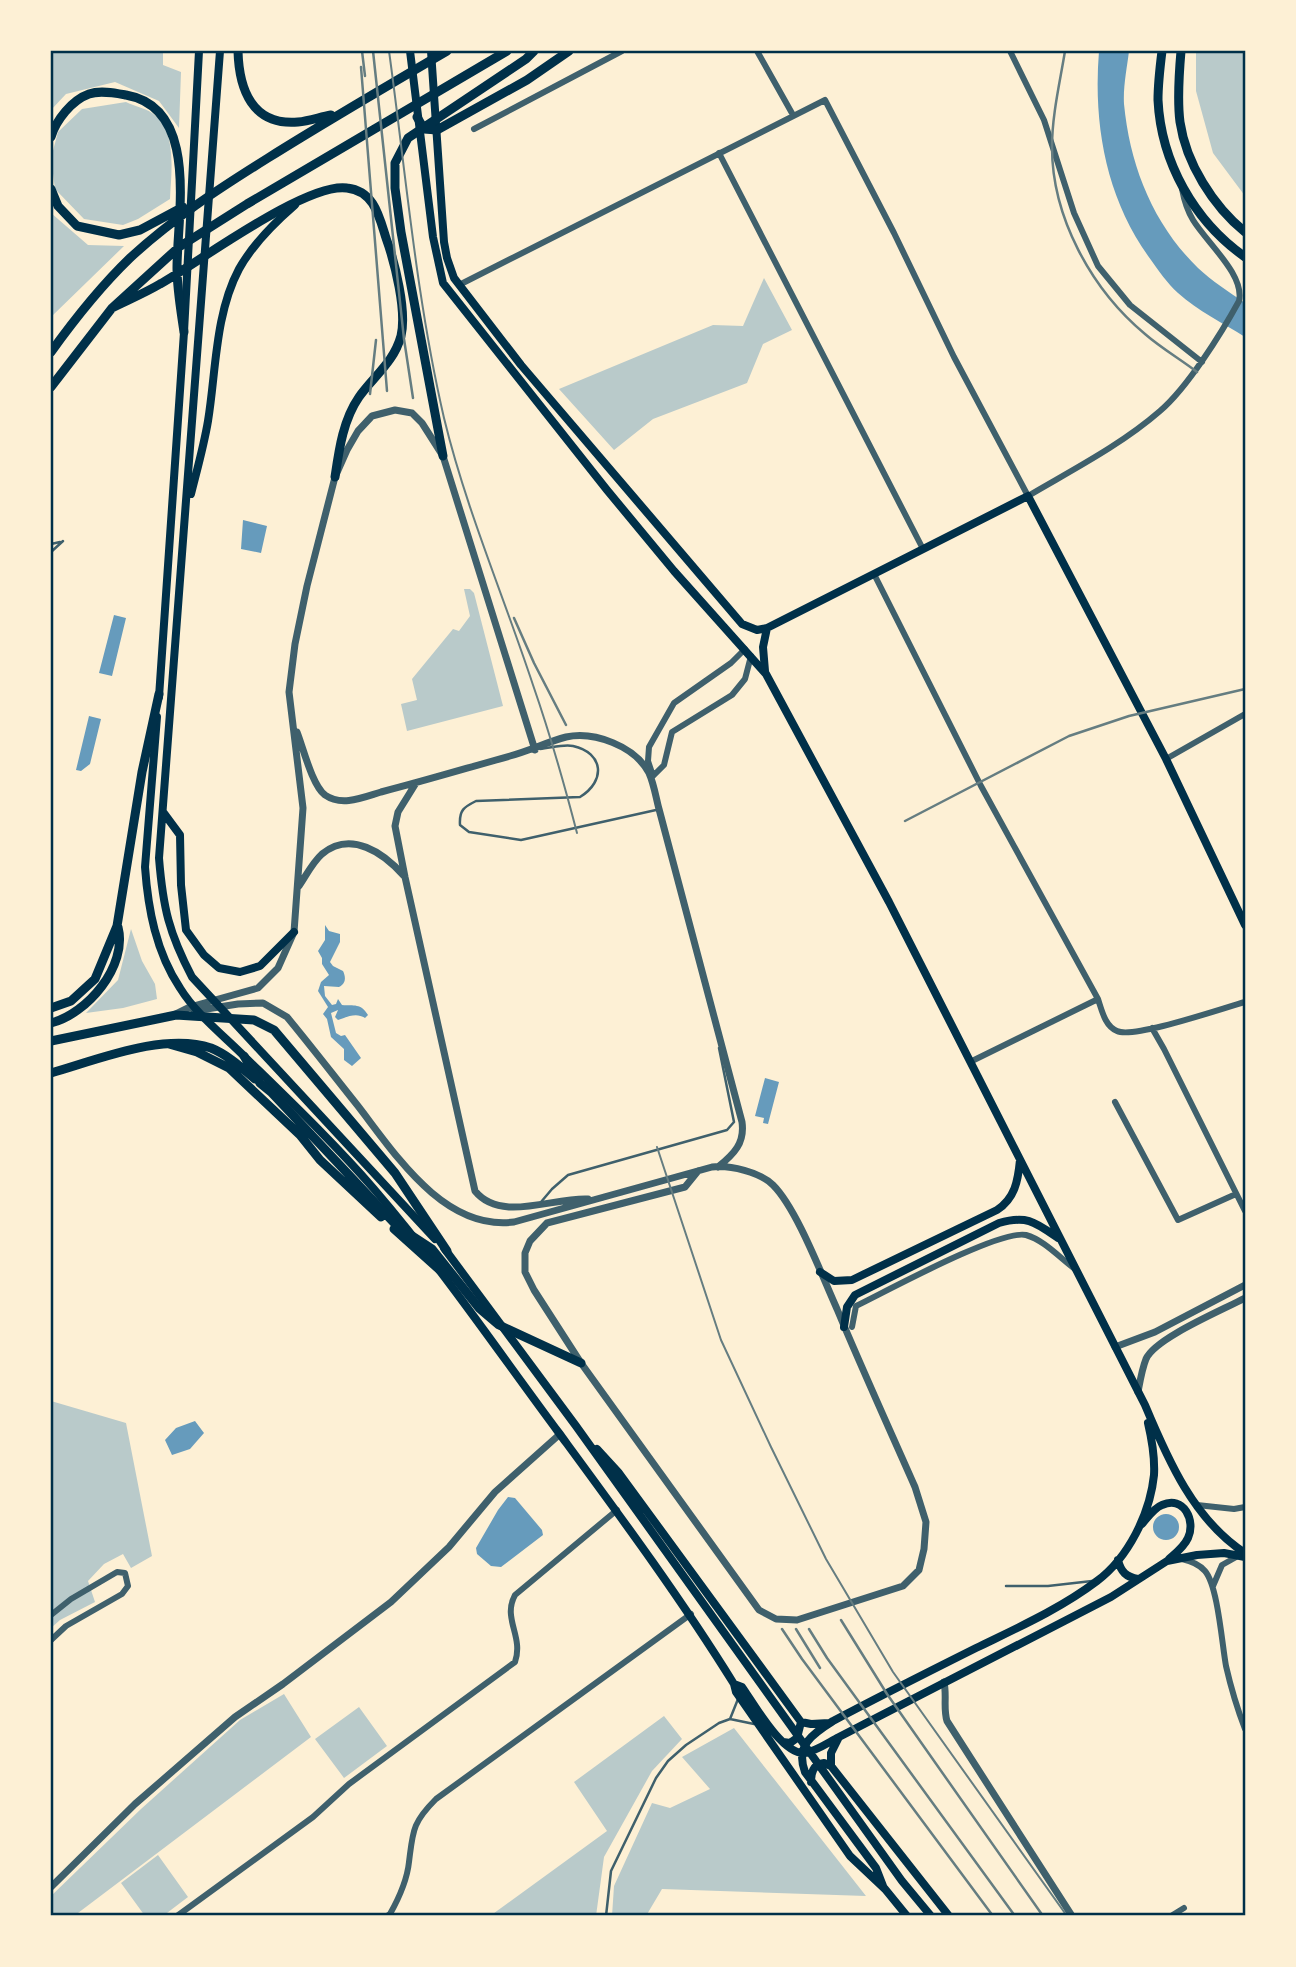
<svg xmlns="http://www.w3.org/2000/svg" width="1296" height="1967" viewBox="0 0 1296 1967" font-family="'Asap Condensed',sans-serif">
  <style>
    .green { fill: #b9caca }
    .water { fill: #669bbc }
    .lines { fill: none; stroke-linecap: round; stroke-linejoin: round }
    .service { stroke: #3f606c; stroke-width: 2.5 }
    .minor { stroke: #3f606c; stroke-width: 6 }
    .tertiary { stroke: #3f606c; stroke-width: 7 }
    .secondary { stroke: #003049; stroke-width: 8 }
    .primary { stroke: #003049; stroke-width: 9 }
    .tram { stroke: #657d81; stroke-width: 2 }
    .rail { stroke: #657d81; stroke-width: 2.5 }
    .neatline { fill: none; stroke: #003049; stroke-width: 2.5 }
  </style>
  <rect width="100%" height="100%" fill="#fdf0d5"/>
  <path class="green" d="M51 51H163V65L181 72 179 128 159 101 115 82 66 94 51 110Z
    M1196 51H1245V196L1213 153 1196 91Z
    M126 102C134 106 145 108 152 113 178 131 171 173 170 199L138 219 123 225 84 219 55 189 51 158 58 132 82 109Z
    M51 213 88 245 124 246 51 317Z
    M764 278 792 330 763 344 747 383 653 419 614 450 559 389 713 325 743 326Z
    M464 589H470L474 593 503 706 407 731 401 704 417 700 412 679 453 629 459 631 470 616Z
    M131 929 142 961 155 984 157 999 123 1008 86 1013 118 980Z
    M51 1401 126 1423 152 1556 131 1568 123 1554 104 1564 88 1581 95 1602 60 1620 51 1628Z
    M284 1694 311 1737 74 1916H51V1896L141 1809 240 1720Z
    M359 1707 387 1746 344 1778 315 1739Z
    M664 1716 682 1739 652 1771 604 1857 596 1916H490L607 1831 574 1782Z
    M734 1728 866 1896 662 1889 646 1916H612L614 1886 652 1803 670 1808 710 1789 682 1757Z
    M158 1855 188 1897 163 1916H145L121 1883Z"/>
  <path class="water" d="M1099 51H1129C1127 68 1123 86 1124 104 1130 166 1153 224 1198 268 1212 281 1229 292 1245 303V337C1223 323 1198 311 1178 293 1167 283 1159 271 1151 260 1106 199 1093 125 1099 51Z
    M243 520 267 526 261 553 241 549Z
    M114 615 126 618 112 676 99 673Z
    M89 716 101 719 90 764 81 771 76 770Z
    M325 925 329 931 340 934V942L330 962 333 966 343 971C346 977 346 984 339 987L324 986 325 996 332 1005 336 1004 338 999 342 1005C354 1006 361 1003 368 1015L365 1018C356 1012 347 1017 338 1020L335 1017 338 1010 331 1013 336 1033 341 1036 345 1035 361 1058 352 1066 344 1060V1049L331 1037 327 1019 323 1014 328 1007 318 991 321 982 329 975 322 964V958L318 951 325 940Z
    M765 1078 779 1082 768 1124 763 1123 764 1118 755 1116Z
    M195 1421 204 1433 190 1449 172 1455 165 1440 176 1428Z
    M508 1497 515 1498 542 1530 543 1535 501 1567 491 1566 477 1554 476 1548 498 1510Z
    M1153 1527a13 13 0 1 1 26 0a13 13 0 1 1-26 0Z"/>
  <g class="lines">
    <path class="service" d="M51 544 60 542
      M51 552 63 541
      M540 749C551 748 563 744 573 746 604 753 606 781 580 797L476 801C464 807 459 810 460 825L469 832 521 840 656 810
      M541 1202 552 1189 568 1175 727 1130 734 1122 719 1048
      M1006 1586H1048L1092 1581
      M730 1719 738 1699
      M606 1916 611 1871 656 1778 668 1761 686 1745 719 1723 730 1719 754 1724"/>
    <path class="minor" d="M757 51 793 115
      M1010 51 1044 120 1074 213 1098 266 1130 305 1202 362
      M474 129 622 51
      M719 153 923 549
      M459 285 825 100 894 233 954 357 1028 496C1072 470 1121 445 1160 411 1187 388 1221 334 1239 301 1245 275 1207 243 1193 220 1187 210 1184 200 1182 189
      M874 574 981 786 1098 999C1102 1011 1105 1026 1117 1031 1134 1039 1223 1008 1245 1002
      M1166 759 1245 714
      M653 776 648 761 649 747 674 703 731 663 745 649
      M653 776 664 765 672 732 732 695 745 679 751 656
      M1152 1028 1164 1049 1245 1211
      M970 1062 1098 999
      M1115 1102 1178 1220 1236 1194
      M852 1327 856 1306C885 1292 1000 1229 1026 1235 1044 1240 1060 1258 1075 1269
      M1197 1505 1234 1509 1245 1507
      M1182 1559C1191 1561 1199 1564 1205 1571 1218 1586 1222 1645 1226 1666 1231 1688 1237 1708 1245 1729
      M1213 1586 1222 1565 1238 1556
      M51 1615 71 1599 117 1572 125 1573 128 1586 122 1594 66 1626 51 1640
      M177 1916 313 1817 349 1784 515 1662C524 1636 502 1619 515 1595L617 1510
      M387 1916 390 1914C399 1898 407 1881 409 1862 413 1831 412 1823 436 1799L691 1614
      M1171 1916 1184 1908"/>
    <path class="tertiary" d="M297 732C303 747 312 785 325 795 342 807 364 797 381 792 424 781 467 768 510 756 529 751 547 742 566 737 594 731 635 746 649 773 654 784 656 798 659 809L742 1122C745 1143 734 1154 718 1167
      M416 783 398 812 395 826 405 877 475 1191C501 1223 553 1197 588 1199
      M299 886C306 876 312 863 322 854 351 830 384 853 404 876
      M194 1011 238 1004 263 1003 287 1017C311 1046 334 1076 358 1106 395 1154 444 1231 514 1222L712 1167C730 1165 760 1172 773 1185 797 1209 822 1276 837 1309 862 1369 889 1428 915 1487L926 1522 924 1549 919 1570 903 1586 797 1620 776 1619 759 1610 581 1363 534 1290 525 1272V1253L530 1241 547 1223 685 1187 698 1171
      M176 1014 190 1007 258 988 278 968 294 932 303 808 289 692 295 644 307 586 335 477 347 450 358 431 372 416 395 410 412 413 422 423 443 456 535 750
      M1115 1347 1155 1332 1245 1285
      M1138 1392C1140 1381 1142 1369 1146 1359 1155 1338 1223 1310 1245 1298
      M944 1682C947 1696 943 1708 947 1721L1072 1916
      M51 1887 135 1804 235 1717 283 1684 391 1602 449 1547 495 1492 560 1434"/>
    <path class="secondary" d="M220 51 159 858C163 908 169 933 192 977L435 1239
      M410 51 433 237 443 283 607 490 674 571 766 674 889 902 1145 1405C1168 1460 1194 1520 1245 1553
      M431 51 444 242 447 258 454 278 521 365 742 624 757 630 767 628 1028 496 1166 759 1245 925
      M191 494C197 470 204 445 208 421 216 372 215 314 239 269 253 244 273 224 295 205
      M765 671 763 647 767 628
      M159 697 184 332 199 51
      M157 717 145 867C148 909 156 952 180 988 196 1014 223 1035 245 1057 289 1100 334 1143 374 1189 441 1267 498 1351 559 1433 620 1516 680 1597 734 1684L736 1692 850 1856 885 1889 907 1916
      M163 812 180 835 181 885 186 930 204 955 219 968 240 972 260 966 294 932
      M444 1248 576 1426 902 1881 931 1916
      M820 1272 834 1281 852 1280 997 1210C1015 1198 1018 1181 1020 1160
      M844 1327 847 1307 855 1295 999 1223C1027 1215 1035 1222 1058 1238
      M597 1449 619 1473 801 1722 797 1738 790 1743 783 1742
      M1142 1524C1148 1517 1154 1508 1162 1505 1184 1495 1196 1521 1188 1538 1184 1547 1176 1553 1169 1559
      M1118 1560C1121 1572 1126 1577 1138 1579
      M734 1684 742 1687C754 1704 782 1754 804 1753 815 1752 829 1742 839 1737
      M801 1722 811 1724 829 1723
      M831 1766V1753L839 1737 1111 1597 1167 1561 1197 1555 1224 1553 1245 1557
      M811 1782C811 1773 813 1764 824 1763L831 1766 949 1916
      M883 1886 876 1868 805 1772C795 1746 812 1734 833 1721 880 1696 928 1672 976 1648 1017 1628 1060 1609 1097 1581 1128 1558 1150 1514 1154 1475 1155 1457 1152 1440 1148 1423"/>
    <path class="primary" d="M238 51C239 89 252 126 298 122 309 121 320 117 331 115
      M1162 51C1160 67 1158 83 1158 100 1161 162 1194 221 1245 257
      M1181 51C1179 74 1177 99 1180 122 1186 163 1213 206 1245 232
      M417 117 424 129 437 130 527 80 569 51
      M51 137C56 120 72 100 89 94 100 90 115 93 126 95 200 108 177 216 177 268 177 289 181 311 184 332
      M51 189 58 206 77 226 119 235 140 230 183 207
      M112 308C128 300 145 293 160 284 198 263 306 182 347 188 374 191 379 216 386 238 395 263 407 311 401 336 394 362 374 376 359 397 343 420 339 450 335 477
      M51 352C74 320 101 286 130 258 172 219 220 188 268 158 327 121 387 86 447 51
      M51 387 112 308 179 247 247 204 507 51
      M443 456 401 232 395 188V163L408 138 526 59 534 51
      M51 1008 71 1001 95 979 117 926 142 772 159 694
      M51 1023C87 1014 128 966 118 927
      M51 1041 176 1015 254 1020 274 1030 395 1173 447 1251
      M169 1044 197 1052 229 1068 300 1135 320 1160 381 1217
      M244 1056 260 1083 271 1092 397 1226 432 1249 479 1308 499 1325 581 1363
      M51 1073C97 1060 164 1032 211 1048 228 1055 242 1068 255 1079
      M394 1229 442 1272"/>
    <path class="tram" d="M389 51C406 174 416 297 444 418 466 509 504 597 533 685 550 734 564 783 577 833
      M657 1147 721 1340 771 1447 826 1559 893 1672 1067 1916"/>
    <path class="rail" d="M362 51 365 76
      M373 51 404 339 413 398
      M1065 51C1060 82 1052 115 1052 147 1052 217 1091 289 1145 334 1161 348 1180 359 1197 372
      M361 67 387 391
      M370 394 376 340
      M514 618 534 663 566 725
      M905 821 1069 736 1129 716 1245 689
      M841 1620 887 1694 1043 1916
      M782 1629 802 1659 993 1916
      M796 1629 820 1668
      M809 1629 827 1658 1015 1916"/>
  </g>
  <rect width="1296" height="1967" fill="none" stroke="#fdf0d5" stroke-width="105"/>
  <rect x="52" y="52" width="1192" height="1862" class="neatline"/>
</svg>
